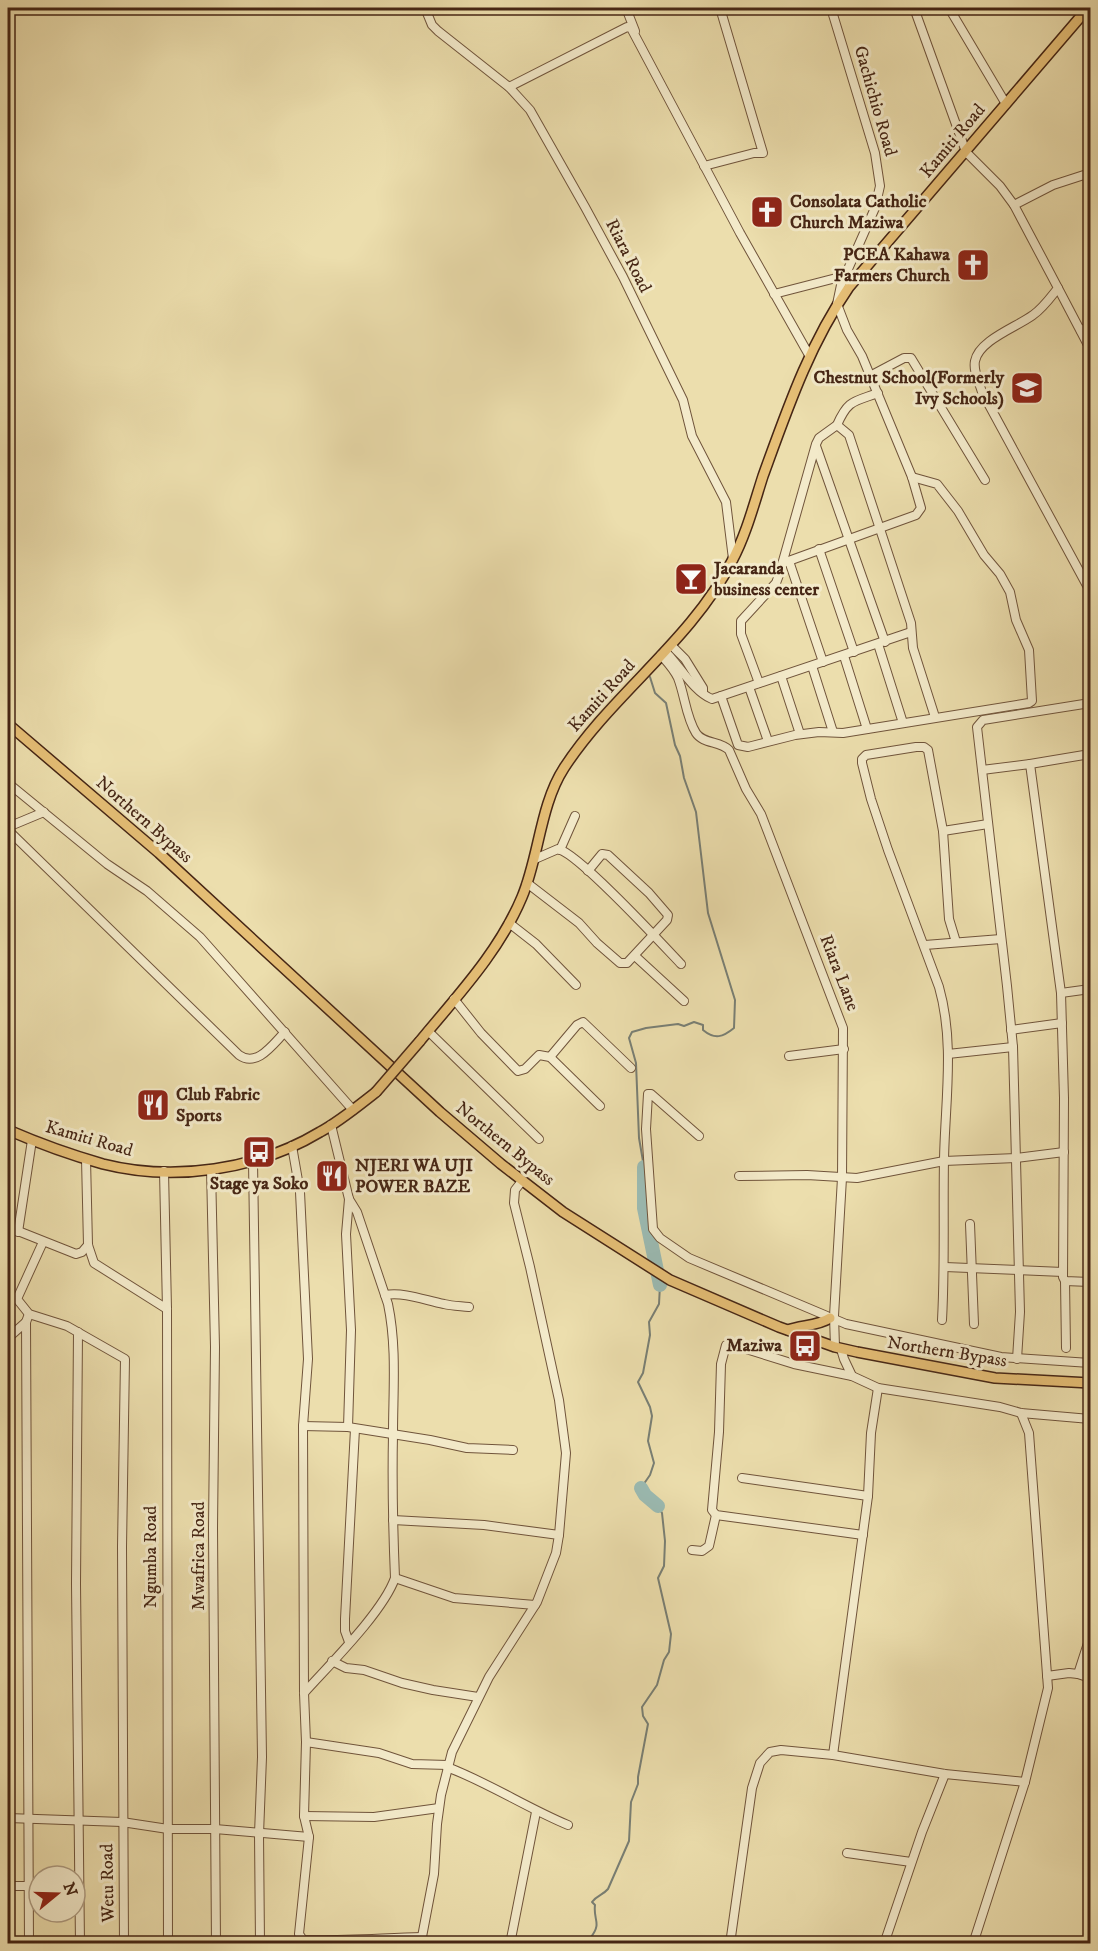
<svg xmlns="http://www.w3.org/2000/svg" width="1098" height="1951" font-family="'IM FELL DW Pica',serif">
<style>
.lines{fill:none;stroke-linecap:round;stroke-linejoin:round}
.stream{stroke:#797f74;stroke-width:2}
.river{stroke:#9bbbb3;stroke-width:14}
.minor-casing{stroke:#70543b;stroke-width:10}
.major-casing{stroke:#462615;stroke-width:12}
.minor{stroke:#f3eaca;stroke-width:8}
.major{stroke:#e6bf76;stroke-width:9}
.major-bridge-casing{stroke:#462615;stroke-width:12;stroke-linecap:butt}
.major-bridge{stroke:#e6bf76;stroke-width:9}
.labels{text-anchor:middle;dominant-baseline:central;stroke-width:6;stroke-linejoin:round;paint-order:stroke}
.street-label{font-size:18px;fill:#462615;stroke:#f3eaca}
.poi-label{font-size:18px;font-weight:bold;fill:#462615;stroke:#f3eaca;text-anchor:start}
</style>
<rect width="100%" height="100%" fill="#ecdead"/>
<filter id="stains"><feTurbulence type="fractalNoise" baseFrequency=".00333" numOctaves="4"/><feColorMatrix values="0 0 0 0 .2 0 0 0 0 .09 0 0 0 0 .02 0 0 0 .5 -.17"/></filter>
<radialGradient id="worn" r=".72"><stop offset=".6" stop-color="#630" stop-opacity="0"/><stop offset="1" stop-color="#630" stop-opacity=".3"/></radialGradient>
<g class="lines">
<g class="stream">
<path d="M644 1167 639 1138 636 1063 629 1038 632 1032 646 1028 678 1024 684 1026 694 1022 703 1025V1030C715 1040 723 1037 734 1028L735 1000 708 913 696 812 684 778 680 756 675 745 666 703 655 693 650 677"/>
<path d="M641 1488 650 1475 654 1463 648 1441 652 1416 650 1407 638 1382 643 1373 650 1335 649 1322 659 1304 660 1285"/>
<path d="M593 1944 591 1937C602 1923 593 1920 595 1905L592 1902C597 1895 603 1895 608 1889L629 1841 631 1802 638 1784V1777L648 1724 643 1716 642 1707 657 1685 664 1660 669 1652 671 1634 658 1578 664 1566 665 1541 662 1513 658 1506"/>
</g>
<g class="river">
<path d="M644 1167V1208L660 1285"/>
<path d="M641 1488 645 1495 658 1506"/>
</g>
<g class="minor-casing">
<g id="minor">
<path d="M425 8 432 25 438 31 509 87 530 110 585 207 623 277 683 400 692 436 726 502 733 559"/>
<path d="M626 8 635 31"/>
<path d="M914 8 966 152 1000 186 1014 205 1058 288C1050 298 1043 308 1033 315 1017 327 979 340 975 361 973 371 979 382 982 392L1090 591"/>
<path d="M949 8 1006 104"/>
<path d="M509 87 627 27 631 28 740 233 809 355"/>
<path d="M704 166 754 153H763L720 8"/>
<path d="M1014 205 1053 185 1090 173"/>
<path d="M1058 288 1090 349"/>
<path d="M774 294 844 276"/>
<path d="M1081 331 1090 325"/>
<path d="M870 376 904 358H911L985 480"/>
<path d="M837 425C848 400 853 402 878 393"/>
<path d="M816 446 885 642"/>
<path d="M819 549 854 652"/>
<path d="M789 561 823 662"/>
<path d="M783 563 916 515 921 508 912 477 862 356 847 330 837 304 841 285 875 208 880 186 875 153 831 8"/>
<path d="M878 644 903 723"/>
<path d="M671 645 685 659 703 688V692"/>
<path d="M665 651C680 666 693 691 712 699L911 632"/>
<path d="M661 655C668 663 674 669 678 678 685 696 686 717 696 733 703 744 720 741 729 750L746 789 761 814 843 1028 842 1178 834 1316 835 1347"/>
<path d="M844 656 867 729"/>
<path d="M812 666 833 732"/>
<path d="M781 676 800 734"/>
<path d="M759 683 741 634V621L776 583 779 575 816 444 819 438 837 425 849 435 911 623 913 648 935 717"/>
<path d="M749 687 768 741"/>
<path d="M721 696 738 745 748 747 795 735 819 732 843 733 1029 703 1032 701 1029 650 1016 620 1010 592 1000 574 984 555 958 511 937 484 912 477"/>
<path d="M1030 764 1090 754"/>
<path d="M982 770 1030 764 1061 993 1064 1098 1063 1277 1065 1281 1090 1282"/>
<path d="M8 783 107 864 147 891 200 937 353 1110"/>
<path d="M8 827 44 812"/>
<path d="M8 830 239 1055C257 1068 273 1044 285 1032"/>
<path d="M943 831 988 824"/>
<path d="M560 850 575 816"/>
<path d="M535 859 558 849C578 853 662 944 681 964"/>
<path d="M527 883 579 923 597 943 620 963H627L667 920 668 915 649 893 608 855 602 854 588 871"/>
<path d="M509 923 536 944 576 985"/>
<path d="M925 945 1001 939"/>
<path d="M635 956 684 1001"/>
<path d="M1061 993 1090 989"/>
<path d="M454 999 481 1033 518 1071 525 1069 539 1055 550 1057 600 1106"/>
<path d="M1011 1030 1062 1023"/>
<path d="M428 1031 539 1139"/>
<path d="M948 1054 1013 1047"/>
<path d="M789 1056 844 1049"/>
<path d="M550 1057 577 1025 583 1022 631 1068"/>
<path d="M699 1136 651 1094H648L646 1129 653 1229 660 1238 689 1258 846 1324 1001 1357 1090 1363"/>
<path d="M292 1146 300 1192 308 1359 303 1426 304 1693 306 1742 304 1816 309 1837 299 1934 303 1940C343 1941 382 1938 422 1937L424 1944"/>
<path d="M86 1159 88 1245 94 1263 167 1309"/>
<path d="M253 1161 262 1757 259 1834 260 1944"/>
<path d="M211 1169 215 1347 213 1528 216 1944"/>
<path d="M164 1171 167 1309 168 1944"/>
<path d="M739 1176 807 1175 857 1178 944 1161 1016 1158 1064 1152"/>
<path d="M970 1224 974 1324"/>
<path d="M8 1227 76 1254 82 1252 88 1245"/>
<path d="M18 1232 32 1140"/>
<path d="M43 1242 17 1299 29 1314 67 1326 125 1359 122 1547 124 1944"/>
<path d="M945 1267 1063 1272"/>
<path d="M1065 1281 1066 1348"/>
<path d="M385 1295C405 1292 424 1300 444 1304 452 1306 460 1306 469 1307"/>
<path d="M8 1296 17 1299"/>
<path d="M29 1314 26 1322 29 1944"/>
<path d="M942 1320C945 1266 943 1213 944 1160 945 1102 955 1043 939 987L888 850 871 799 862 763V759L866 755 916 747H924L928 750 943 831 949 919 956 942"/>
<path d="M78 1332 76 1584 80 1944"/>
<path d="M8 1338 26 1322"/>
<path d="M841 1349 844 1359 852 1376 878 1388 1000 1407 1021 1413 1090 1419"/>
<path d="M1017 1359 1020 1312 1013 1047 1007 986 977 727 983 720 1090 703"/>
<path d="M852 1376 794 1364 730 1344 726 1345 721 1364 719 1432 712 1510 716 1515 863 1535"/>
<path d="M303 1426 348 1427 430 1440 467 1448 513 1450"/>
<path d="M348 1427 351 1330 346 1234 349 1199"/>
<path d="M742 1478 868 1496"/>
<path d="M393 1520 484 1525 559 1535"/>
<path d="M692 1550 702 1551 709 1546 716 1515"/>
<path d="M395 1578 454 1598 535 1605"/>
<path d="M1090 1637 1078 1674 1090 1678"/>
<path d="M349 1642 345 1631V1619L355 1429"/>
<path d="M332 1661 346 1668 364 1670 402 1683 433 1690 478 1697"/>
<path d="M1047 1676 1069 1673 1078 1674"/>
<path d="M304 1693C330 1664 383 1612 395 1578 393 1530 392 1482 393 1434 393 1391 397 1347 388 1304L357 1212 349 1199 331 1125"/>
<path d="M306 1742 379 1753 412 1764 448 1765"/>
<path d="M833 1755 868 1496 871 1433 878 1388"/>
<path d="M447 1767C489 1783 527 1808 568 1825"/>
<path d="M304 1816 374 1817 439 1808"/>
<path d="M8 1818 122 1822 168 1829H215L309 1837"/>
<path d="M847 1853 911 1862"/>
<path d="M8 1886H28"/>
<path d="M421 1942 434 1874 437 1824 441 1795 452 1752 489 1677 537 1602 556 1553 559 1535 566 1453 559 1400 530 1267 514 1203 515 1190 522 1181"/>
<path d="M510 1944 536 1812"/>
<path d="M730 1944 752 1788 760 1763 770 1752 781 1750 833 1755 945 1774 1025 1782"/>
<path d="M884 1944 922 1832 945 1774"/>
<path d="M973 1944 1025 1782 1048 1688 1029 1433 1021 1413"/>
</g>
</g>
<g class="major-casing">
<g id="major">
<path d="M8 724 159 853 440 1112 501 1164 563 1212 670 1280 779 1327 835 1347 857 1352 995 1378 1090 1383"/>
<path d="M420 1041C457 996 499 952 522 897 539 857 540 805 564 768 612 694 691 641 732 561 746 535 754 504 763 476 787 410 809 345 849 287L1088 8"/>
<path d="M8 1130C38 1143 71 1155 103 1164 174 1182 257 1170 320 1132 340 1121 358 1106 376 1092"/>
<path d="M788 1330C801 1325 818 1326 830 1318"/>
</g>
</g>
<use href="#minor" class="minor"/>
<use href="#major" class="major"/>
<g class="major-bridge-casing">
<path id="major-bridge" d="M376 1092 420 1041"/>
</g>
<use href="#major-bridge" class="major-bridge"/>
</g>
<defs>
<g id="church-square" transform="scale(1.725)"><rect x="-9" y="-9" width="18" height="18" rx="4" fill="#8f2418" stroke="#f3eaca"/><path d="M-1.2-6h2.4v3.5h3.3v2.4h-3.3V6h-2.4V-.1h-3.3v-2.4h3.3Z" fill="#fff"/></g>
<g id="school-square" transform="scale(1.725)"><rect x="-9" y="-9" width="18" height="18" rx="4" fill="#8f2418" stroke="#f3eaca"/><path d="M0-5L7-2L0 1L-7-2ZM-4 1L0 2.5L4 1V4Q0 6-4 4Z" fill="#fff"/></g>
<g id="bar-square" transform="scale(1.725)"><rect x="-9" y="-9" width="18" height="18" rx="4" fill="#8f2418" stroke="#f3eaca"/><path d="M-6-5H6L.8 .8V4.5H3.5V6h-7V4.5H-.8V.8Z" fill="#fff"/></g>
<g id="restaurant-square" transform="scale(1.725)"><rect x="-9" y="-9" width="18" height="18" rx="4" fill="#8f2418" stroke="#f3eaca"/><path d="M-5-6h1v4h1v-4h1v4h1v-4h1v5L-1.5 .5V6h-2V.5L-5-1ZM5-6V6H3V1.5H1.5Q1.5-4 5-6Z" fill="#fff"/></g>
<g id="bus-square" transform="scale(1.725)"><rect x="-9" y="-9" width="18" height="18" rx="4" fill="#8f2418" stroke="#f3eaca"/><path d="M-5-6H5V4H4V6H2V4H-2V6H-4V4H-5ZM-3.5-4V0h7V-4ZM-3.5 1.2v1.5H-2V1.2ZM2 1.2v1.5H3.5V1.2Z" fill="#fff"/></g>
</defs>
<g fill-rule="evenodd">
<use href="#church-square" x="767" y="212"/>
<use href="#church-square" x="973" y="265"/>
<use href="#school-square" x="1027" y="388"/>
<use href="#bar-square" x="691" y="579"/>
<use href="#restaurant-square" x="153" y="1105"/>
<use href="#bus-square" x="259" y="1152"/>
<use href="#restaurant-square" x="332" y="1176"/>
<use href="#bus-square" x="805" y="1346"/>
</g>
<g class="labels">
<g class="street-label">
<text transform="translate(875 101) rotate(74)">Gachichio Road</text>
<text transform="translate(953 141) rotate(-50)">Kamiti Road</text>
<text transform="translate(628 256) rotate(63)">Riara Road</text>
<text transform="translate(602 696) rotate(-48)">Kamiti Road</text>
<text transform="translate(144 820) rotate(41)">Northern Bypass</text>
<text transform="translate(839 973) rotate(69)">Riara Lane</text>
<text transform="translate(89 1139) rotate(16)">Kamiti Road</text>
<text transform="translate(505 1144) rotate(39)">Northern Bypass</text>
<text transform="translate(947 1352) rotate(9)">Northern Bypass</text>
<text transform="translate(199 1556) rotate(-90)">Mwafrica Road</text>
<text transform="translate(151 1557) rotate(-90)">Ngumba Road</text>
<text transform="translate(108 1883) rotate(-91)">Wetu Road</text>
</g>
<g class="poi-label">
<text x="790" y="202">Consolata Catholic<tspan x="790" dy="21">Church Maziwa</tspan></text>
<text x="950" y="255" text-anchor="end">PCEA Kahawa<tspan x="950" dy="21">Farmers Church</tspan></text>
<text x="1004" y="378" text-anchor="end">Chestnut School(Formerly<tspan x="1004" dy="21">Ivy Schools)</tspan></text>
<text x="714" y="569">Jacaranda<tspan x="714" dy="21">business center</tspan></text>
<text x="176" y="1095">Club Fabric<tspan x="176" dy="21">Sports</tspan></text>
<text x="355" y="1166">NJERI WA UJI<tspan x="355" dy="21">POWER BAZE</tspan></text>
<text x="259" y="1184" text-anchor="middle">Stage ya Soko</text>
<text x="782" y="1346" text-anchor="end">Maziwa</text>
</g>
</g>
<rect width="1098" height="1951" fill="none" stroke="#ecdead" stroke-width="30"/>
<rect x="9" y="9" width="1080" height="1933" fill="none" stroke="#462615" stroke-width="3"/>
<rect x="15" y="15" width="1068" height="1921" fill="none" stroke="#462615" stroke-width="1.5"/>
<g transform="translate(57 1894) rotate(71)"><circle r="28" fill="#f3eaca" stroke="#ae9c82" stroke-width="1.5"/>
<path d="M0-4.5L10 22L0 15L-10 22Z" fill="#8f2418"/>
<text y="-9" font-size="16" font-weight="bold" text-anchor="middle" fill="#462615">N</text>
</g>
<rect width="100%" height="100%" filter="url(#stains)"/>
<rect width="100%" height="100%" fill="url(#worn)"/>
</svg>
